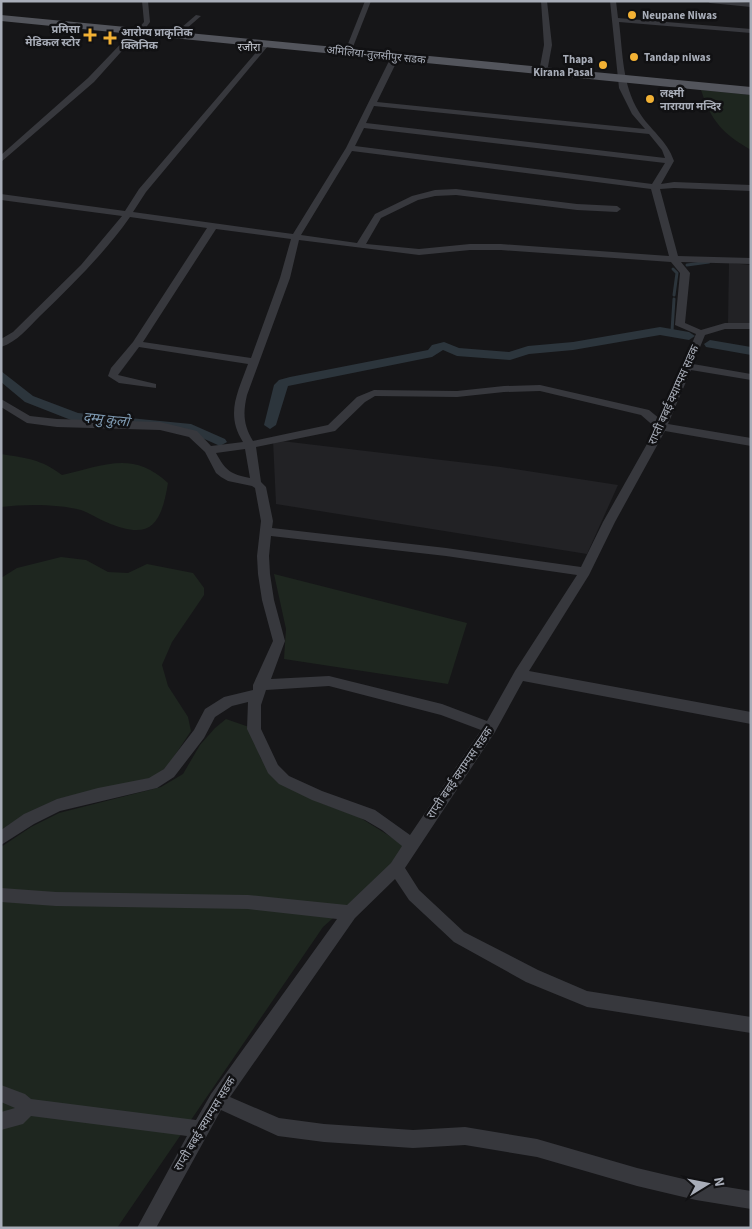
<svg xmlns="http://www.w3.org/2000/svg" width="752" height="1229" font-family="'Source Sans 3','Noto Sans Devanagari',sans-serif">
<style>
.built{fill:#222225}
.green{fill:#1e261f}
.lines{fill:none;stroke-linecap:round;stroke-linejoin:round}
.stream{stroke:#2c353c;stroke-width:3}
.canal{fill:#2c353c;fill-rule:evenodd}
.street{fill:#37383d;fill-rule:evenodd}
.primary{fill:#53555c;fill-rule:evenodd}
.poi-dot{fill:#f2b134;stroke:#111113;stroke-width:2}
.labels{text-anchor:middle;dominant-baseline:central;stroke-width:5;stroke-linejoin:round;paint-order:stroke}
.far-poi-label{font-size:11px;font-weight:bold;fill:#a8adb8;stroke:#111113;text-anchor:start}
.far-neighbourhood-label{font-size:11px;fill:#c9ccd4;stroke:#111113}
.far-street-label{font-size:11px;fill:#a8adb8;stroke:#111113}
.street-label{font-size:12px;fill:#a8adb8;stroke:#111113}
.water-label{font-size:14px;font-style:italic;fill:#7f9bb3;stroke:#111113}
</style>
<rect width="100%" height="100%" fill="#161618"/>
<g class="built">
<path d="M729 263 751 265V325L728 324Z"/>
<path d="M273 440 501 467 618 485 587 554 276 504Z"/>
</g>
<g class="green">
<path d="M701 90 751 95V150C723 134 711 121 701 90Z"/>
<path d="M1 454C26 458 41 459 62 475 104 466 132 450 168 483 161 526 150 541 106 522 98 519 90 513 81 510 57 504 26 504 1 507Z"/>
<path d="M61 557 86 560 108 572 128 573 147 564 193 573 204 588V595L172 642 162 665 168 686 188 717 191 731 167 767 151 778 58 799 27 813 1 830V578L17 568Z"/>
<path d="M274 574 467 623 448 684 284 659 286 629Z"/>
<path d="M226 719 249 727 261 759 318 802 359 817 404 845 395 863 323 927 117 1228H1V847L31 827 59 813 161 787 183 774 200 745 215 728Z"/>
</g>
<g class="lines">
<g class="stream">
<path d="M687 265 709 262"/>
<path d="M673 269 677 273 674 295"/>
<path d="M672 331 674 299"/>
</g>
<g class="canal">
<path d="M660 327 689 332 695 336 689 340 660 335 573 350 529 354 510 360 457 356 443 350 432 357 288 386 276 425 270 429 264 425 274 385 279 380 290 377 428 350 432 345 444 342 459 348 509 352 528 346 573 342Z"/>
<path d="M710 340 751 347V355L706 347 704 344Z"/>
<path d="M1 371 33 396 78 413 191 424 225 439 227 442 220 446 189 432 71 420 25 402 1 382Z"/>
</g>
<g class="street">
<path d="M142 1H148L150 22 142 33H138L94 82 1 162V155L88 78 134 30 138 29 144 22Z"/>
<path d="M365 1H371L351 52 344 54Z"/>
<path d="M541 1H547L552 45 547 72 543 74 539 72 544 45Z"/>
<path d="M610 1H616L618 18 751 29V33L619 22C623 54 622 84 639 112 650 130 667 140 674 161L661 184 674 182 751 185V191L674 188 660 189 678 256 751 258V264L681 262 690 273 685 323 701 330 725 323H751V329H725L705 335 693 364 751 374V380L691 370 668 424 751 438V446L665 431 615 522 589 575 529 671 751 712V724L523 681 495 732 405 868 419 890 464 932 538 970 587 991 751 1017V1033L587 1007 526 982 454 942 409 900 395 879 355 918 230 1097 279 1118 324 1124 413 1130 465 1127 537 1139 637 1168 696 1182 751 1191V1209L696 1200 637 1186 537 1157 465 1145 413 1148 324 1142 278 1136 221 1110 156 1228H137L187 1136 31 1116 23 1124 1 1130V1112L15 1108 1 1102V1085L25 1094 31 1099 196 1120 211 1094 337 919 248 909 56 906 1 902V888L56 892 248 895 347 905 391 863 402 846 382 830 365 820 312 800 279 784 268 773 247 729 248 702 232 706 215 717 204 738 174 777 157 788 60 811 34 824 1 845V830L24 814 57 799 98 788 149 778 164 769 194 730 205 709 224 697 253 690V685L273 641 262 600 258 574 257 556 261 521 255 488 252 486 228 481 221 477 216 473 205 452 189 437 160 430 57 427 27 423 1 407V399L30 416 57 419 160 422 197 431 211 446 243 442C225 414 238 392 248 364L139 347 118 375 156 384V388L119 383 108 376 111 368 133 342 207 228 130 217C104 254 72 285 40 316 29 327 17 342 1 347V339L13 332 81 265 122 216 1 200V194L125 211 139 189 265 42 269 44 268 46 146 192 133 212 293 234 346 148 391 57 395 55 399 57 377 102 645 129 632 114 619 88ZM374 106 649 134 662 150 665 158 366 123ZM364 128 665 163 652 184 355 146ZM352 151 651 189 669 256 501 244H470L419 249 366 244 381 218 418 200 435 196 456 195 577 210 617 212 621 209 617 206 577 204 456 189 435 190 412 196 375 214 357 243 301 235ZM216 229 291 239 280 278 251 358 143 342ZM299 240 419 255 470 250H501L671 262 680 273 675 325 696 334 660 419 649 410 540 385 504 386 457 391 374 390 357 397 328 425 253 441C243 425 243 412 247 395L290 278ZM540 391 641 415 656 428 603 522 581 567 446 548 272 528 273 521 266 487 261 482 256 447 335 431 365 402 375 396 457 397 504 392ZM245 449 250 478C230 474 226 471 216 453ZM271 536 446 556 577 575 515 671 487 721 442 704 329 676 271 679 285 641 274 600 270 574 269 556ZM329 686 441 715 481 730 410 835 375 810 322 791 289 776 278 765 261 729V705L266 690Z"/>
<path d="M707 1 751 3V7L710 3Z"/>
<path d="M196 15 201 16 178 36H174V34Z"/>
</g>
<path class="primary" d="M1 15 751 87V95L1 21Z"/>
</g>
<g class="poi-dot">
<circle cx="632" cy="15" r="5"/>
<path d="M87.5 27.5h5v5h5v5h-5v5h-5v-5h-5v-5h5z"/>
<path d="M107.5 30.5h5v5h5v5h-5v5h-5v-5h-5v-5h5z"/>
<circle cx="634" cy="57" r="5"/>
<circle cx="603" cy="65" r="5"/>
<circle cx="650" cy="99" r="5"/>
</g>
<g class="labels">
<g class="far-poi-label">
<text x="642" y="15">Neupane Niwas</text>
<text x="80" y="29" text-anchor="end">प्रमिसा<tspan x="80" dy="13">मेडिकल स्टोर</tspan></text>
<text x="121" y="32">आरोग्य प्राकृतिक<tspan x="121" dy="13">क्लिनिक</tspan></text>
<text x="644" y="57">Tandap niwas</text>
<text x="593" y="59" text-anchor="end">Thapa<tspan x="593" dy="13">Kirana Pasal</tspan></text>
<text x="660" y="93">लक्ष्मी<tspan x="660" dy="13">नारायण मन्दिर</tspan></text>
</g>
<g class="far-neighbourhood-label">
<text x="249" y="47">रजौरा</text>
</g>
<g class="far-street-label">
<text transform="translate(376 55) rotate(6)">अमिलिया-तुलसीपुर सडक</text>
</g>
<g class="street-label">
<text transform="translate(674 395) rotate(-66)">राप्ती बबई क्याम्पस सडक</text>
<text transform="translate(460 773) rotate(-56)">राप्ती बबई क्याम्पस सडक</text>
<text transform="translate(205 1124) rotate(-59)">राप्ती बबई क्याम्पस सडक</text>
</g>
<g class="water-label">
<text transform="translate(106 420) rotate(6)">दम्मु कुलो</text>
</g>
</g>
<rect width="752" height="1229" fill="none" stroke="#a8adb8" stroke-width="5"/>
<g transform="translate(707 1184) rotate(80)" stroke="#111113" stroke-width="4" paint-order="stroke">
<path d="M0-4L9 19L0 12L-9 19Z" fill="#a8adb8"/>
<text y="-8" font-size="14" font-weight="bold" text-anchor="middle" fill="#a8adb8">N</text>
</g>
</svg>
